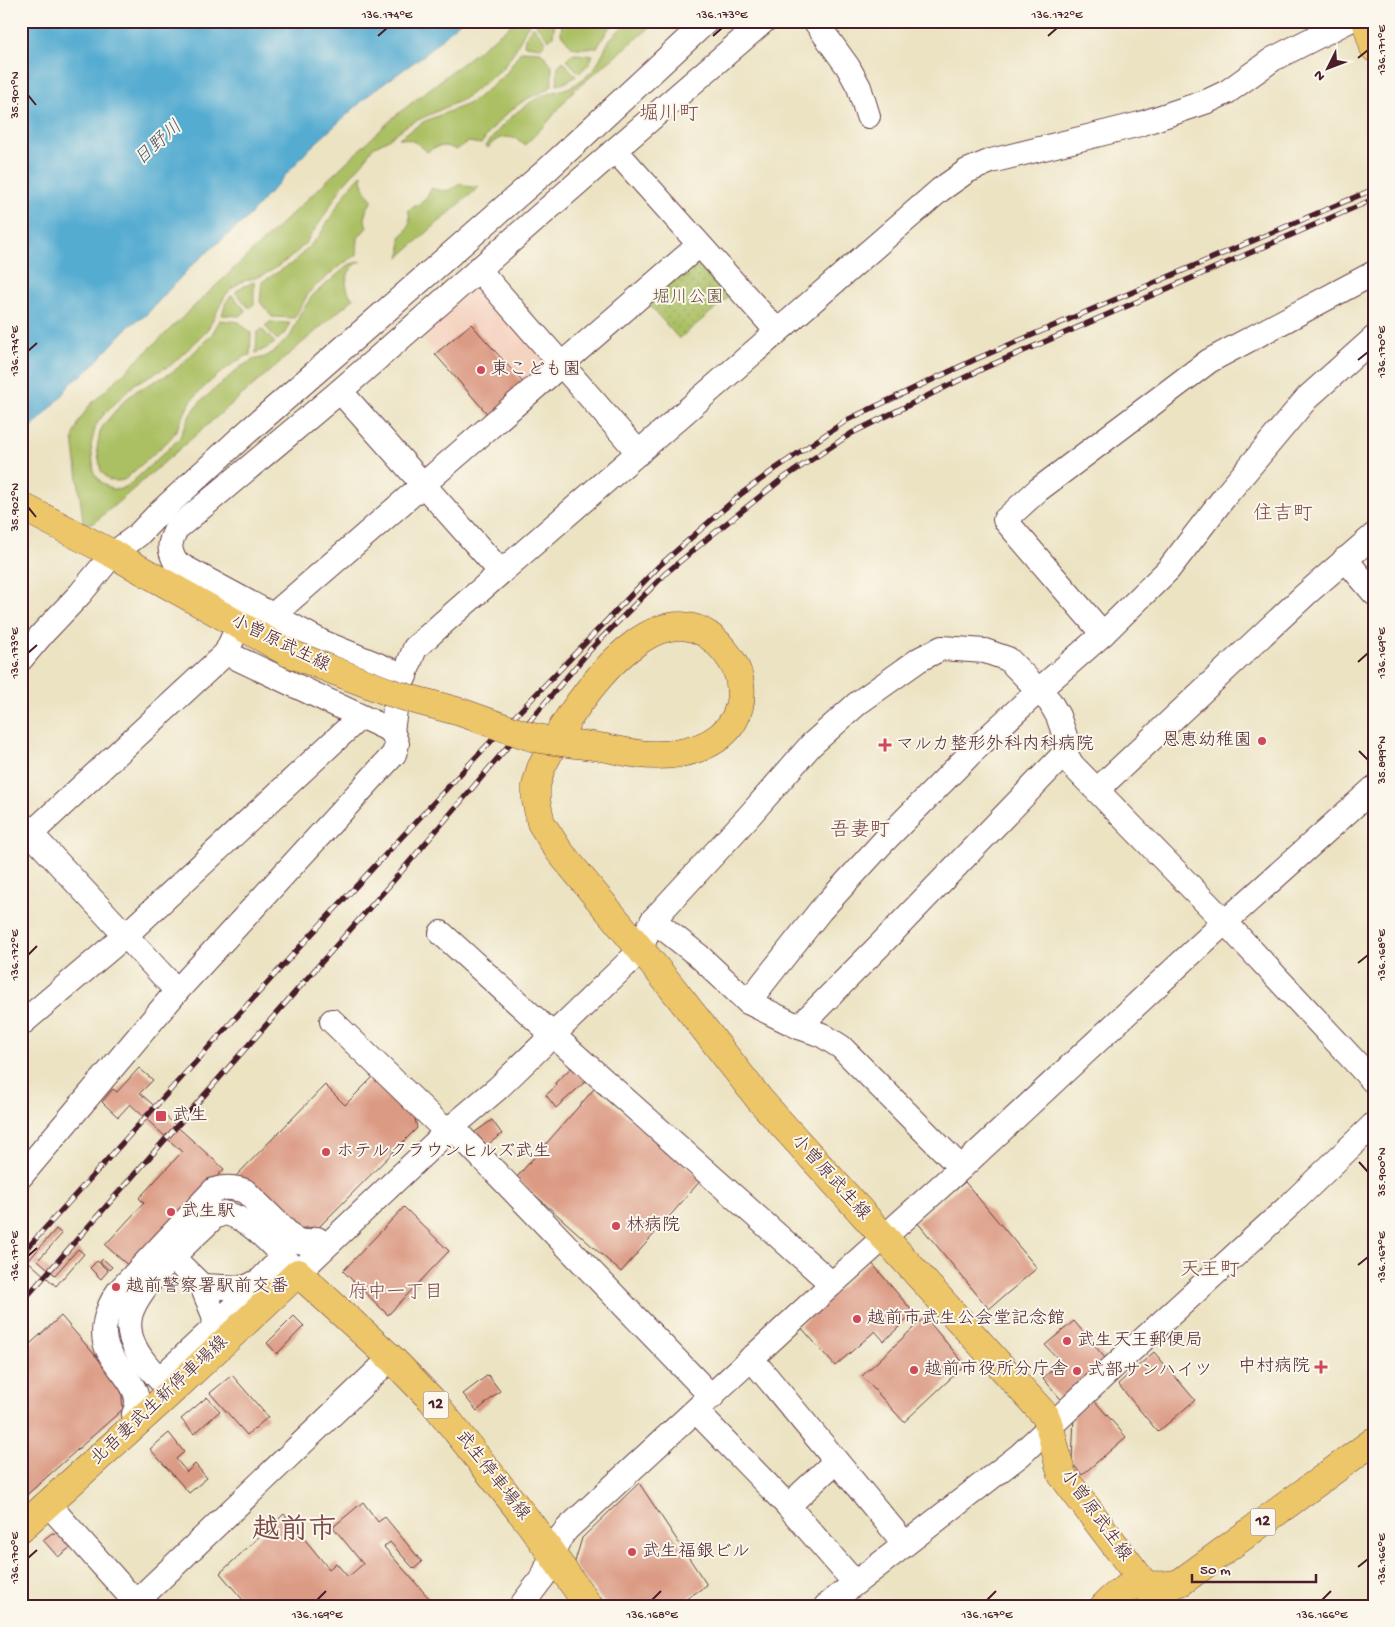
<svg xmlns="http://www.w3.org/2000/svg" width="1395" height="1627" font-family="'Gochi Hand','Klee One',sans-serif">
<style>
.built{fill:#f5d3c1}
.green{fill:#abc064;stroke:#7a7048}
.park{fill:url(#park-dots);stroke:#7a7048}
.water{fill:#54acd1;stroke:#4f667e}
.building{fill:#db9a83}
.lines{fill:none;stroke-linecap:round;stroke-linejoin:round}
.minor-casing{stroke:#623c42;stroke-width:26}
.major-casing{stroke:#623c42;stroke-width:29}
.minor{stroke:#fff;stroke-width:24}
.major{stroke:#ecc669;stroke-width:28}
.rail-casing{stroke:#4a1f2b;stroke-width:5.5}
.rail{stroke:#fbf7ec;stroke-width:4;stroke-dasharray:11;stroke-linecap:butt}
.major-bridge-casing{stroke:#623c42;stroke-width:29;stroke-linecap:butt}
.major-bridge{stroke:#ecc669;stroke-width:28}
.ticks{fill:none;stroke:#4a1f2b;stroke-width:2}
.poi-dot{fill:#d1495b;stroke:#fbf7ec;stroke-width:2}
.labels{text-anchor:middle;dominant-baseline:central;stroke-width:4;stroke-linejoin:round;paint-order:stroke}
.shield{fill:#fbf7ec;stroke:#7f6065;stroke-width:1}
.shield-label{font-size:16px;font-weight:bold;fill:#4a1f2b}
.park-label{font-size:18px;fill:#674f3c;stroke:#fbf7ec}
.poi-label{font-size:18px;fill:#4a1f2b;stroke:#fbf7ec;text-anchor:start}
.street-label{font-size:18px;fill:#4a1f2b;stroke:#fbf7ec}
.water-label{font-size:19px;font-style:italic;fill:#4e576d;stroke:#fbf7ec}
.neighbourhood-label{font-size:19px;fill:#7d4a4a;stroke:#fbf7ec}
.quarter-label{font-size:20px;fill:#7d4a4a;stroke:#fbf7ec}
.town-label{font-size:28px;font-weight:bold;fill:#7d4a4a;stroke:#fbf7ec}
.neatline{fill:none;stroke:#4a1f2b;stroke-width:2}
.ticks-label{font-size:12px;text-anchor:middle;fill:#4a1f2b}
</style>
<defs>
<pattern id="park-dots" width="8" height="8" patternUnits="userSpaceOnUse" patternTransform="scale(1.25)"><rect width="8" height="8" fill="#abc064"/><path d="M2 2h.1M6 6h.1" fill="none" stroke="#8d9b53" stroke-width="1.8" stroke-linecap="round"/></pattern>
</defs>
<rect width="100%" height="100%" fill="#fbf7ec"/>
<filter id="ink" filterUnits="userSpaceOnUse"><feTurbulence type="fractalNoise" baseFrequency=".02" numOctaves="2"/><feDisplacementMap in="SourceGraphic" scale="10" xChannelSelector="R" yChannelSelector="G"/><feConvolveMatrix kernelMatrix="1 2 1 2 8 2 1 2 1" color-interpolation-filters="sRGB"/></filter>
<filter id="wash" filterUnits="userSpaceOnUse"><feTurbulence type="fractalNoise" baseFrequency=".0096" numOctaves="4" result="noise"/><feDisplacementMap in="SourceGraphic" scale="20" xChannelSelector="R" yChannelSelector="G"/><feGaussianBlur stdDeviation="1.12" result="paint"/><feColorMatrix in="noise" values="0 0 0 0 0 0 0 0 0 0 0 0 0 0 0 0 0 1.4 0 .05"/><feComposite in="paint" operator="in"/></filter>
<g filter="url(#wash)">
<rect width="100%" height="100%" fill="#ece3c3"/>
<path class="built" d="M482 283 551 366 491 418 417 332Z"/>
<g class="green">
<path d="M516 21H531L525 30 517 47 503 68 464 99 409 124 387 140 373 147 364 161 342 186 321 221 304 245 290 258 272 270 261 276 241 282 230 290 225 296 209 327 203 335 171 365 136 383 104 414 96 425 91 445 94 473 101 482 112 489H121L129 485 179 439 190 415 200 402 240 367 253 360 265 357 275 351 291 335 301 312 313 295 350 264 362 261C346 268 341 285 353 299L94 523H85L83 521 73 438 79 421 89 406 395 116Z"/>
<path d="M539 21H555L553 36 549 40 536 25Z"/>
<path d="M562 21H617L607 31 597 48H577L572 47 561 34Z"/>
<path d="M628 21H658L571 93 548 122 525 145C513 134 498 134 488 148L486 146C500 126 518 108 540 97 550 92 560 91 570 87 579 83 588 75 595 68L610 39Z"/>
<path d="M533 26 546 42 541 47 524 45 525 38Z"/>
<path d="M521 51 541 52 552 65V86C545 92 535 95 527 99 508 110 493 126 481 144L468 142 456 150C446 144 436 145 427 152 419 143 411 139 399 138L425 121 468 104 476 99 505 75Z"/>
<path d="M572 54 593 55 589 64 579 73 566 59Z"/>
<path d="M563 61 576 76 565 83 557 85 558 66Z"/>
<path d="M362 174C362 185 366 193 373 201 365 208 363 218 367 227L358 238 357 255 342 264 310 291 294 318 272 317 260 302 262 282 294 262 319 236 346 192Z"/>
<path d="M460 183C467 187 472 188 480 186L399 257 401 251 400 237C409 230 412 221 408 210L424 201 432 188C442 193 452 191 460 183Z"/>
<path d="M254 282V304L249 308 235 292 242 287Z"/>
<path d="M232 295 246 311 240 316 222 315 226 302Z"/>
<path d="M220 320 239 322 251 333 250 355C237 357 197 391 190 403 182 416 178 433 166 443L124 480 118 481 109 480 101 471 97 448 100 432 104 424 124 401 136 391 169 374 179 367 212 334Z"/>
<path d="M270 322 290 323 285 333 277 340 265 326Z"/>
<path d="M262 329 275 343 263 350 256 353 257 333Z"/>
</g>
<path class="park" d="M692 262H705L730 296 679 339 646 301Z"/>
<path class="water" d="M21 21H461L424 55 371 93 309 149 247 218 190 267 146 315 129 326 88 370 69 385 62 396 21 439Z"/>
<g id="blocks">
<g class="building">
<path d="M471 324 526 386 491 418 435 354Z"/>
<path d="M572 1067 586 1081 556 1108 546 1095 557 1085 555 1083Z"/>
<path d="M139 1068 153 1080 140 1093 224 1169 132 1269 105 1245 144 1203 139 1198 182 1152 130 1104 118 1117 102 1102 113 1089 117 1092Z"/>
<path d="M375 1075 414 1114 417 1128 319 1227 293 1229 236 1176 325 1085 345 1105Z"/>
<path d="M594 1089 702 1179 621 1272 516 1178Z"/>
<path d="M492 1120 502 1134 479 1151 468 1137Z"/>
<path d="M965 1182 1037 1268 989 1309 917 1222Z"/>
<path d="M404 1207 449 1251 388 1315 343 1271Z"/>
<path d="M56 1229 62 1234 38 1260 55 1275 78 1249 84 1254 56 1286 28 1261Z"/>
<path d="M103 1259 112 1267 109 1270 100 1262Z"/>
<path d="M97 1261 108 1271 101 1279 90 1268Z"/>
<path d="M870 1261 914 1313 884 1341 875 1331 835 1366 800 1326Z"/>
<path d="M61 1316 121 1385 123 1409 21 1500V1352Z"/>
<path d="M294 1316 304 1326 277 1354 267 1343Z"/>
<path d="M925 1317 965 1365 904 1422 862 1376Z"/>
<path d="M1074 1321 1110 1364 1064 1403 1043 1378 1061 1362 1045 1345Z"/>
<path d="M1154 1352 1195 1400 1158 1432 1118 1384Z"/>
<path d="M232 1375 268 1417 247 1435 210 1393Z"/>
<path d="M488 1375 500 1391 477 1411 463 1394Z"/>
<path d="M207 1397 220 1411 194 1434 181 1419Z"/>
<path d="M1093 1399 1126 1437 1082 1475 1072 1463 1074 1415Z"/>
<path d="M169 1433 184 1452 176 1459 187 1472 195 1464 207 1478 189 1493 150 1449Z"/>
<path d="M639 1483 707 1585 676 1606H607L574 1565 582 1538Z"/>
<path d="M363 1502 378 1522 385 1517 422 1562 414 1569 390 1542 384 1547 436 1606H248L220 1573 284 1514 329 1569 336 1563 348 1577 363 1564 333 1527Z"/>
<path d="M52 1533 60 1534 71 1547 58 1557 43 1540Z"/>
</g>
</g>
</g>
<g filter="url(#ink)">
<use href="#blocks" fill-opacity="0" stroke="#623c42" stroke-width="1"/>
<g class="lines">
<g class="minor-casing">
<g id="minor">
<path d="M815 21 848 67 859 87 868 116"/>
<path d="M615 150 764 21"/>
<path d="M478 269 639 453"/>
<path d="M340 391 501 572"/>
<path d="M1345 559 1374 593"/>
<path d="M272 616 699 245"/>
<path d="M1103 634 1005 520 1038 490 1209 361 1374 273"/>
<path d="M21 659 43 633 80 594 113 554 138 535 159 513 237 441 548 169 707 21"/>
<path d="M405 676 322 642 176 563C168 548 169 544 176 529L340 391 615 150 777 331"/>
<path d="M392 731 397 696 415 648 445 621 940 190 967 171 991 161 1140 124 1208 101 1227 92 1273 59 1348 21"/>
<path d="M1097 790 1306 594 1374 535"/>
<path d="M21 823 177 991"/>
<path d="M21 843 226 653 247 607"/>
<path d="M653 920 699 956 748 1002 799 1027 822 1035 841 1047 961 1168"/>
<path d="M441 933 553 1035 832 1284"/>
<path d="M748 1002 820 911 884 841 969 755 1039 690 1103 634 1168 570 1226 495 1307 398 1374 338"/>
<path d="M332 1021 447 1132"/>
<path d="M21 1024 126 935 360 717"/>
<path d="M799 1027 881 944 1065 753"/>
<path d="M452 1127 712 1397"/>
<path d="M21 1176 177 991 394 754 397 744 392 731 226 653"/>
<path d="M162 1247 202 1286 213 1313 216 1326"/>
<path d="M202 1286 245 1288 257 1282"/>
<path d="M751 1358 905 1544"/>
<path d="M168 1371 216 1326 272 1268"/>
<path d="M171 1392C158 1377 140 1361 133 1343 129 1334 128 1322 131 1313 141 1282 190 1241 214 1217L224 1213C250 1217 281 1254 298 1273L452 1127 498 1088 641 950 649 927 653 920 749 816 811 745 858 703 920 659 942 648 985 651 1008 659 1050 702 1058 716 1066 739 1065 753 1072 765 1225 922 1374 1082"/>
<path d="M696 1411 788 1506 855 1583"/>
<path d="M134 1414C147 1391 117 1370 108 1350 99 1333 107 1307 118 1292L214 1190C225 1186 234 1187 245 1191L293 1238C301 1243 309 1244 317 1239"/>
<path d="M48 1504 139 1606"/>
<path d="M788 1506 836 1461"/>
<path d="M136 1602 391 1358"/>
<path d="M521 1606 543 1577 559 1539 567 1529 832 1284 961 1168 1225 922 1374 788"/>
<path d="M826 1606 1020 1455 1112 1368 1291 1204 1374 1124"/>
</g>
</g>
<g class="major-casing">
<g id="major">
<path d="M1366 21 1374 48"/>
<path d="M21 506 113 554 289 653"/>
<path d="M561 730 541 768 536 786V800L541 823 559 851 670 985 760 1100 1045 1415C1054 1434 1055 1455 1062 1475L1161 1606"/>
<path d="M21 1528 171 1392 298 1273 391 1358 431 1399 531 1525 589 1606"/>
<path d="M1104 1606C1111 1599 1120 1590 1130 1587 1147 1582 1165 1589 1181 1582L1374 1441"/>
</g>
</g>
<use href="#minor" class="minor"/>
<use href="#major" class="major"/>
<g class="rail-casing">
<g id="rail">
<path d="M21 1255 296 951 476 757 659 566 741 494 775 469 847 420 976 359 1374 189"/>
<path d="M21 1303 394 880 590 650 666 573 713 534 782 479 852 433 982 369 1374 199"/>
</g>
</g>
<use href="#rail" class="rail"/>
<g class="major-bridge-casing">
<path id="major-bridge" d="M289 653C323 666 356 680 389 692 413 700 439 706 463 713 486 721 509 730 532 737 554 742 578 744 600 747 619 750 639 756 657 755 686 755 719 746 734 720 744 701 743 676 730 658 672 573 593 679 561 730"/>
</g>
<use href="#major-bridge" class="major-bridge"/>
</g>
</g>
<path class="ticks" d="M378 36 387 28M713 36 722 28M1048 36 1057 28M1358 58 1368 50M28 95 36 105M28 351 37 343M1358 360 1368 352M28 507 36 517M28 653 37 645M1358 662 1368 653M1359 751 1368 760M28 955 37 946M1358 963 1368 955M1359 1162 1368 1172M28 1256 37 1248M1358 1265 1368 1257M28 1558 37 1550M1358 1567 1368 1559M317 1600 326 1591M652 1600 661 1591M987 1600 996 1591M1322 1600 1331 1591"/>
<g class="poi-dot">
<circle cx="481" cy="370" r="5"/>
<circle cx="1262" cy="741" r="5"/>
<path d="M882.5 737.5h5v5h5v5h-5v5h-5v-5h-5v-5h5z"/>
<rect x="155" y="1110" width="12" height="12" rx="2.5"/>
<circle cx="326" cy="1152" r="5"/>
<circle cx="171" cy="1212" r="5"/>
<circle cx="616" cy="1226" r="5"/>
<circle cx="116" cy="1287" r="5"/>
<circle cx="857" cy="1319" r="5"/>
<circle cx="1067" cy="1341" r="5"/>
<path d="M1318.5 1359.5h5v5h5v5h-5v5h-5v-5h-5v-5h5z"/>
<circle cx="914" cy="1370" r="5"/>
<circle cx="1077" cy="1371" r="5"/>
<circle cx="632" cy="1552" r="5"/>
</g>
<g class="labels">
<g class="shield">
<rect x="423.5" y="1391.5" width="25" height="27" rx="4"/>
<rect x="1250.5" y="1508.5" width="25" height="27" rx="4"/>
</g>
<g class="shield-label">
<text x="436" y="1405">12</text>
<text x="1263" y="1522">12</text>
</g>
<g class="park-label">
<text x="688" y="298">堀川公園</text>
</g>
<g class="poi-label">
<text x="491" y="370">東こども園</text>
<text x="1252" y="741" text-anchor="end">恩恵幼稚園</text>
<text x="896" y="745">マルカ整形外科内科病院</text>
<text x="172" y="1116">武生</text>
<text x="336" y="1152">ホテルクラウンヒルズ武生</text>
<text x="181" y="1212">武生駅</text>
<text x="626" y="1226">林病院</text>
<text x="126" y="1287">越前警察署駅前交番</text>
<text x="867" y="1319">越前市武生公会堂記念館</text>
<text x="1077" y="1341">武生天王郵便局</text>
<text x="1310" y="1367" text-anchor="end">中村病院</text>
<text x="924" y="1370">越前市役所分庁舎</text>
<text x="1087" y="1371">式部サンハイツ</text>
<text x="642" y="1552">武生福銀ビル</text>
</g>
<g class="street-label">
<text transform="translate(280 644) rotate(26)">小曽原武生線</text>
<text transform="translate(830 1178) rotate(48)">小曽原武生線</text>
<text transform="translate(160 1401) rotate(-43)">北吾妻武生新停車場線</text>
<text transform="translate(492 1476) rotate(52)">武生停車場線</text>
<text transform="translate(1095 1516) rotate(54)">小曽原武生線</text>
</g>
<g class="water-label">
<text transform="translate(159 144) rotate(-42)">日野川</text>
</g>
<g class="neighbourhood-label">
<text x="396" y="1293">府中一丁目</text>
</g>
<g class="quarter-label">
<text x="669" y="115">堀川町</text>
<text x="1283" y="515">住吉町</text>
<text x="860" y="831">吾妻町</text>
<text x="1210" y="1271">天王町</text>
</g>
<g class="town-label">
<text x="294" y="1531">越前市</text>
</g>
</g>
<rect width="1395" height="1627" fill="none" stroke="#fbf7ec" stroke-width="55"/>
<g transform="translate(1328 68) rotate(228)" stroke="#fbf7ec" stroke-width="4" paint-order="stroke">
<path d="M0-4L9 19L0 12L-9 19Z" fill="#4a1f2b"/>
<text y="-8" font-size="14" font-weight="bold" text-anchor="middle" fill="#4a1f2b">N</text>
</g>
<path d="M1192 1574v8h124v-8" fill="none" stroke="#4a1f2b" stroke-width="2.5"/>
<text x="1200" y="1574" font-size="15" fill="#4a1f2b" stroke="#fbf7ec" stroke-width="4" paint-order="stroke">50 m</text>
<rect x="28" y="28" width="1340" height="1572" class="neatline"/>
<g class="ticks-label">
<text x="387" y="18">136.174°E</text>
<text x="722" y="18">136.173°E</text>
<text x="1057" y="18">136.172°E</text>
<text transform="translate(1381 50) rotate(-90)" y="4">136.171°E</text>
<text transform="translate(14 95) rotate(-90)" y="4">35.901°N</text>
<text transform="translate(14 351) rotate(-90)" y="4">136.174°E</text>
<text transform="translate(1381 352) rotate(-90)" y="4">136.170°E</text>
<text transform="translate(14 507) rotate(-90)" y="4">35.902°N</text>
<text transform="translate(14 653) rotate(-90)" y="4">136.173°E</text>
<text transform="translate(1381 653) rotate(-90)" y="4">136.169°E</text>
<text transform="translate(1381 760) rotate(-90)" y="4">35.899°N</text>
<text transform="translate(14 955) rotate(-90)" y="4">136.172°E</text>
<text transform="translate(1381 955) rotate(-90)" y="4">136.168°E</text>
<text transform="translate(1381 1172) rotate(-90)" y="4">35.900°N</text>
<text transform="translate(14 1256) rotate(-90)" y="4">136.171°E</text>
<text transform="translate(1381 1257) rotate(-90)" y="4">136.167°E</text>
<text transform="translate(14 1558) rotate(-90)" y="4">136.170°E</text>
<text transform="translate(1381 1559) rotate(-90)" y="4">136.166°E</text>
<text x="317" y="1618">136.169°E</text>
<text x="652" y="1618">136.168°E</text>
<text x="987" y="1618">136.167°E</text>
<text x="1322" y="1618">136.166°E</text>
</g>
</svg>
